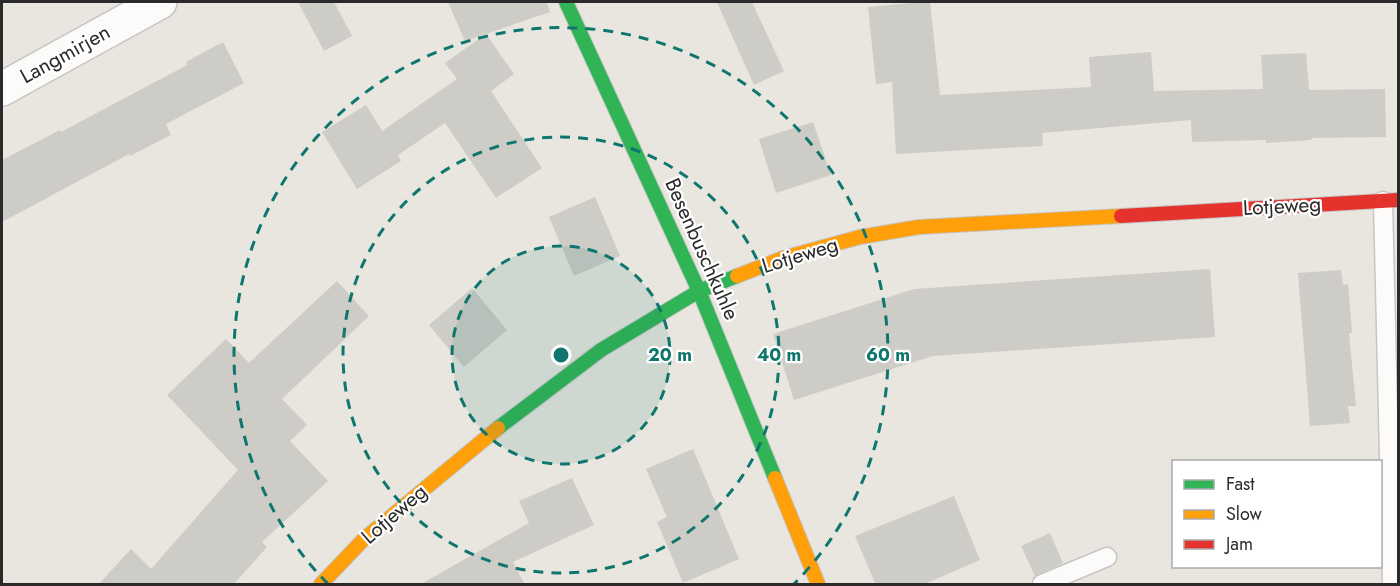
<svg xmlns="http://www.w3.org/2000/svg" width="1400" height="586" font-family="Jost,sans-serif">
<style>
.building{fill:#ceccc7}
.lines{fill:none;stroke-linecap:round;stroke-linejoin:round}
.lane-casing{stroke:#c6c5c5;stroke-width:21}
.street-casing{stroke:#c6c5c5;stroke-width:36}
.fast-casing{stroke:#c6c5c5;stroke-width:16}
.slow-casing{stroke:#c6c5c5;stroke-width:16}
.jam-casing{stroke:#c6c5c5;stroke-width:16}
.lane{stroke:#fcfbfa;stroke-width:18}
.street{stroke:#fcfbfa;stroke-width:33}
.fast{stroke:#30b455;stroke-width:14}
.slow{stroke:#ff9f0a;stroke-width:14}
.jam{stroke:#e5322d;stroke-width:14}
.ring{fill:none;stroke:#0f766e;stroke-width:3;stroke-dasharray:10 8}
.labels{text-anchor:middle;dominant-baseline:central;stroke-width:4.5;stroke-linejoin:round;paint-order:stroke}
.street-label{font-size:21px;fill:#2a2a2a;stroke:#fff}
.centre{fill:#0f766e;stroke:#fff;stroke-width:3}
.ring-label{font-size:18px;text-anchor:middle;font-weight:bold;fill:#0f766e;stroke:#fff;stroke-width:4.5;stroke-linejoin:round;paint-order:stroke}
</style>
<rect width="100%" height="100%" fill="#e9e6df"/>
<g class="building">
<path d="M298 2H334L352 36 324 51Z"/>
<path d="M448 2H547L550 12 465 41Z"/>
<path d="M717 2H752L784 71 754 85Z"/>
<path d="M922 2H930L940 95 1091 87 1089 57 1151 52 1154 91 1263 89 1261 55 1306 53 1309 90 1385 89 1386 137 1311 138 1312 140 1266 143V140L1192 142 1191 120 1042 133 1043 146 896 154 892 82 876 84 868 7Z"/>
<path d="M486 34 514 74 491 91 542 168 496 198 445 123 398 155 401 161 357 189 322 132 366 105 382 131 457 79 445 63Z"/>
<path d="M223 42 244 83 166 124 171 135 130 156 129 154 2 222V160L60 130 61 132 187 65 186 62Z"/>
<path d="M813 122 831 175 776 193 759 139Z"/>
<path d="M595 197 620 256 574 276 549 217Z"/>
<path d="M1210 269 1215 337 933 356 794 400 773 334 914 289Z"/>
<path d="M1341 270 1343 285 1348 284 1352 333H1349L1356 406H1348L1350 423 1310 426 1298 273Z"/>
<path d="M337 281 369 316 282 399 307 425 290 441 328 481 262 542 267 547 233 585H98L131 549 151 569 238 470 167 395 226 339 249 363Z"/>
<path d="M472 288 507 330 464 367 429 325Z"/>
<path d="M693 449 739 559 683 583 657 522 667 517 646 469Z"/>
<path d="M572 478 594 525 513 562 525 585H419L529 523 519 501Z"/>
<path d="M954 496 980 560 922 585H876L855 536Z"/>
<path d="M1050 533 1063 563 1035 576 1021 546Z"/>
</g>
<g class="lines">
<g class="lane-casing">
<g id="lane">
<path d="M1383 201 1392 584"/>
<path d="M1042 584 1107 557"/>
</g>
</g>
<g class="street-casing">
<path id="street" d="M2 89 160 2"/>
</g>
<g class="fast-casing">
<g id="fast">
<path d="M566 2 699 291 775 478"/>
<path d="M498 428 601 350 699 291 737 276"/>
</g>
</g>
<g class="slow-casing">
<g id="slow">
<path d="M737 276 783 258 860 237 919 227 1121 216"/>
<path d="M775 478 818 584"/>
<path d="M321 584 364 539 498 428"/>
</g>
</g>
<g class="jam-casing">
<path id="jam" d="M1121 216 1398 200"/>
</g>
<use href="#lane" class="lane"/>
<use href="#street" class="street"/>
<use href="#fast" class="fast"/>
<use href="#slow" class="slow"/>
<use href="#jam" class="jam"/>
</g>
<circle cx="561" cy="355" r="109" fill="#0f766e" fill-opacity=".12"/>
<g class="ring">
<circle cx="561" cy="355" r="109"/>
<circle cx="561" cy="355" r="218"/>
<path d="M328 584A327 327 0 1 1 794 584"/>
</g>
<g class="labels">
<g class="street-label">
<text transform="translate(65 54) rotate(-29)">Langmirjen</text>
<text transform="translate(1282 206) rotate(-3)">Lotjeweg</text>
<text transform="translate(702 249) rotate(66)">Besenbuschkuhle</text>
<text transform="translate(800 255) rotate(-17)">Lotjeweg</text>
<text transform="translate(394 514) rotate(-41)">Lotjeweg</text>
</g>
</g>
<circle cx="561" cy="355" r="9" class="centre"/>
<g class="ring-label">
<text x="670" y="361">20 m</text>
<text x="779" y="361">40 m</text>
<text x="888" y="361">60 m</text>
</g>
<rect width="1400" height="586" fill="none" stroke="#2a2a2a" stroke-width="6"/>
<rect x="1172" y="460" width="210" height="108" fill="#ffffff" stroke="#aaaaaa" stroke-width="1.5"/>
<rect x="1184" y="480" width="30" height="9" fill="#30b455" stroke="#aaaaaa" stroke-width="1.5"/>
<text x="1226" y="490" font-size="18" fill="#2a2a2a">Fast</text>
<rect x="1184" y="510" width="30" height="9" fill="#ff9f0a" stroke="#aaaaaa" stroke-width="1.5"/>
<text x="1226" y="520" font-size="18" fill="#2a2a2a">Slow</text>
<rect x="1184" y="540" width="30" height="9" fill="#e5322d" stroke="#aaaaaa" stroke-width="1.5"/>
<text x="1226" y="550" font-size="18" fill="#2a2a2a">Jam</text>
</svg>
